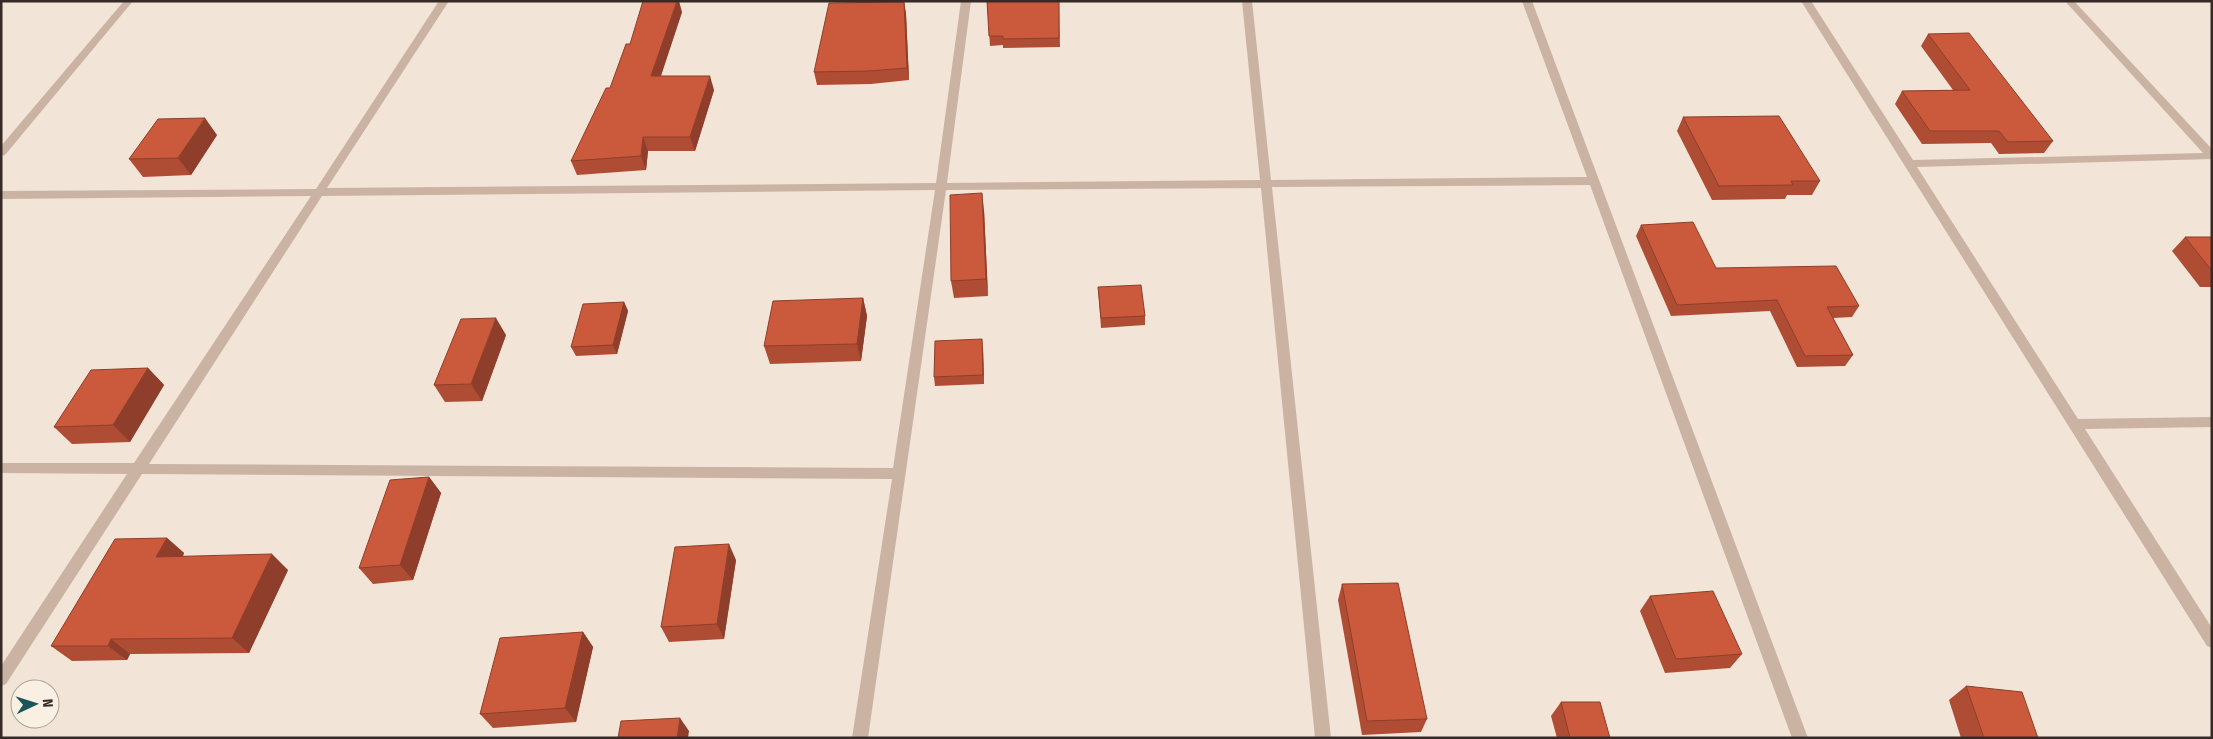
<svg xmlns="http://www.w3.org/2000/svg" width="2213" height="739" font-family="'Fira Sans Condensed',sans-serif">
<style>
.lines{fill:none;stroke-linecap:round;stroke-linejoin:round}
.street{fill:#cab3a3;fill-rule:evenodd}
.wall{fill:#af4d34}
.shaded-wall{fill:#8e3e2a}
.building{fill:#cb593c;stroke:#8e3e2a}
</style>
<rect width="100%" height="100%" fill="#f2e4d7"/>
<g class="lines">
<g class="street">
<path d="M124 1H133L5 155 1 156V146Z"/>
<path d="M439 1H449L327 188 936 183 961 1H971L947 183 1260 180 1242 1H1252L1271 180 1587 177 1522 1H1532L1808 738H1792L1590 185 1272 187 1331 738H1315L1261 188 946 190 868 738H852L892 479 142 474 6 684 1 686V666L127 474 1 473V463H134L311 196 1 199V191L316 189ZM935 190 893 468 149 464 322 196Z"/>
<path d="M1801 1H1811L1913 160 2203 153 2065 1H2074L2212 149V159L1917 167 2078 419 2212 417V427L2085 429 2212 628V648L2207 646Z"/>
</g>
</g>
<g class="wall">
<path d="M987 1H1059L1060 47 1003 48V45L990 46Z"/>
<path d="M904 2 906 14 909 80 871 84 817 85 814 72Z"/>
<path d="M682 12 661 76 714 90 695 151H648L646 170 577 175 571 161 610 88 630 44Z"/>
<path d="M1928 34 2053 141 2044 153 1999 154 1991 143 1922 144 1895 104 1902 91 1953 90 1921 46Z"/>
<path d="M1683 117 1820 181 1812 195H1787L1785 199 1712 200 1677 131Z"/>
<path d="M217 135 191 175 143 177 129 159Z"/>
<path d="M984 210 988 296 954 298 951 281Z"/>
<path d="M1641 225 1716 268 1859 306 1852 317 1833 318 1853 355 1845 366 1797 367 1770 311 1671 316 1636 236Z"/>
<path d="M2185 237H2212V287H2200L2172 251Z"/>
<path d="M1098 287 1145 316V325L1101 328Z"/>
<path d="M863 298 867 316 861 361 770 364 764 346Z"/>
<path d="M624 302 628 311 617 354 576 356 571 347Z"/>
<path d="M506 335 482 401 445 402 434 385Z"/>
<path d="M983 348 984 384 935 386 934 377Z"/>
<path d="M148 368 164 385 130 442 72 444 54 427Z"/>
<path d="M429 477 441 493 413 580 373 584 359 568Z"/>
<path d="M167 538 184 553 183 556 288 570 249 653 130 654 127 660 72 661 51 646Z"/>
<path d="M736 560 724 639 669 642 661 627Z"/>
<path d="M1342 584 1427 719 1421 732 1362 735 1338 600Z"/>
<path d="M1650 596 1742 654 1730 668 1665 673 1640 611Z"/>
<path d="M583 632 593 647 576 722 493 728 480 714Z"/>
<path d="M1966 686 2038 738H1961L1949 700Z"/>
<path d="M1561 702 1610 738H1557L1551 716Z"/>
</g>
<g class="shaded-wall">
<path d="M677 1H679L682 12 656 90 651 76Z"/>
<path d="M904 2 906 14 909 80 907 68Z"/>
<path d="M710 76 714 90 695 151 690 137Z"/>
<path d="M205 118 217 135 191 175 178 158Z"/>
<path d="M643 137 648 151 646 170 641 156Z"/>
<path d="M982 193 984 210 988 296 986 279Z"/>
<path d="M863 298 867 316 861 361 857 344Z"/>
<path d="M624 302 628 311 617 354 613 345Z"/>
<path d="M496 318 506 335 482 401 471 384Z"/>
<path d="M982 339 983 348 984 384 983 375Z"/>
<path d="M148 368 164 385 130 442 113 425Z"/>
<path d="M429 477 441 493 413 580 400 565Z"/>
<path d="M167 538 184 553 174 573 156 557Z"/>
<path d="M729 544 736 560 724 639 717 624Z"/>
<path d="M272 554 288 570 249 653 232 638Z"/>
<path d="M583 632 593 647 576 722 565 708Z"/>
<path d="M111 639 130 654 127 660 108 646Z"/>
<path d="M680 718 689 731 688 738H677Z"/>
</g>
<g class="building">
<path d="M643 1H677L651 76H710L690 137H643L641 156 571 161 606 88H610L626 44H630Z"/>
<path d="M987 1H1059V38L1003 39V36H989Z"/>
<path d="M904 2 907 68 869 71 814 72 829 3Z"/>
<path d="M1969 33 2053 141 2008 142 1999 131H1930L1902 91 1970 90 1928 34Z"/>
<path d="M1779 116 1820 181H1791L1793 185 1719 186 1683 117Z"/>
<path d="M205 118 178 158 129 159 158 119Z"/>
<path d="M982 193 986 279 951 281 950 195Z"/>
<path d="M1693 222 1716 268 1836 266 1859 306 1827 307 1853 355 1805 356 1777 300 1677 305 1641 225Z"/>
<path d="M2185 237H2212V271Z"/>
<path d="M1141 285 1145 316 1101 318 1098 287Z"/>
<path d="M863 298 857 344 764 346 773 301Z"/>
<path d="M624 302 613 345 571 347 583 304Z"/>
<path d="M496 318 471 384 434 385 461 319Z"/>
<path d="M982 339 983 375 934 377 935 341Z"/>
<path d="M148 368 113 425 54 427 91 370Z"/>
<path d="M429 477 400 565 359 568 390 480Z"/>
<path d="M167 538 156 557 272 554 232 638 111 639 108 646H51L115 539Z"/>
<path d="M729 544 717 624 661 627 675 547Z"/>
<path d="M1398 583 1427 719 1367 721 1342 584Z"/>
<path d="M1713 591 1742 654 1676 659 1650 596Z"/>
<path d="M583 632 565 708 480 714 500 638Z"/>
<path d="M1966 686 2022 692 2038 738H1984Z"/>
<path d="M1561 702H1600L1610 738H1570Z"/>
<path d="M680 718 677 738H618L621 721Z"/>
</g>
<rect width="2213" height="739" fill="none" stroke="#352a25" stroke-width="5"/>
<g transform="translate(35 704) rotate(86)"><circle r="24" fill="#faefe3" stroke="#aba097"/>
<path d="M0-4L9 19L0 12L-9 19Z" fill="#195658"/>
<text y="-8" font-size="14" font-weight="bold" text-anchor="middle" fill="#352a25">N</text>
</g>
</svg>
